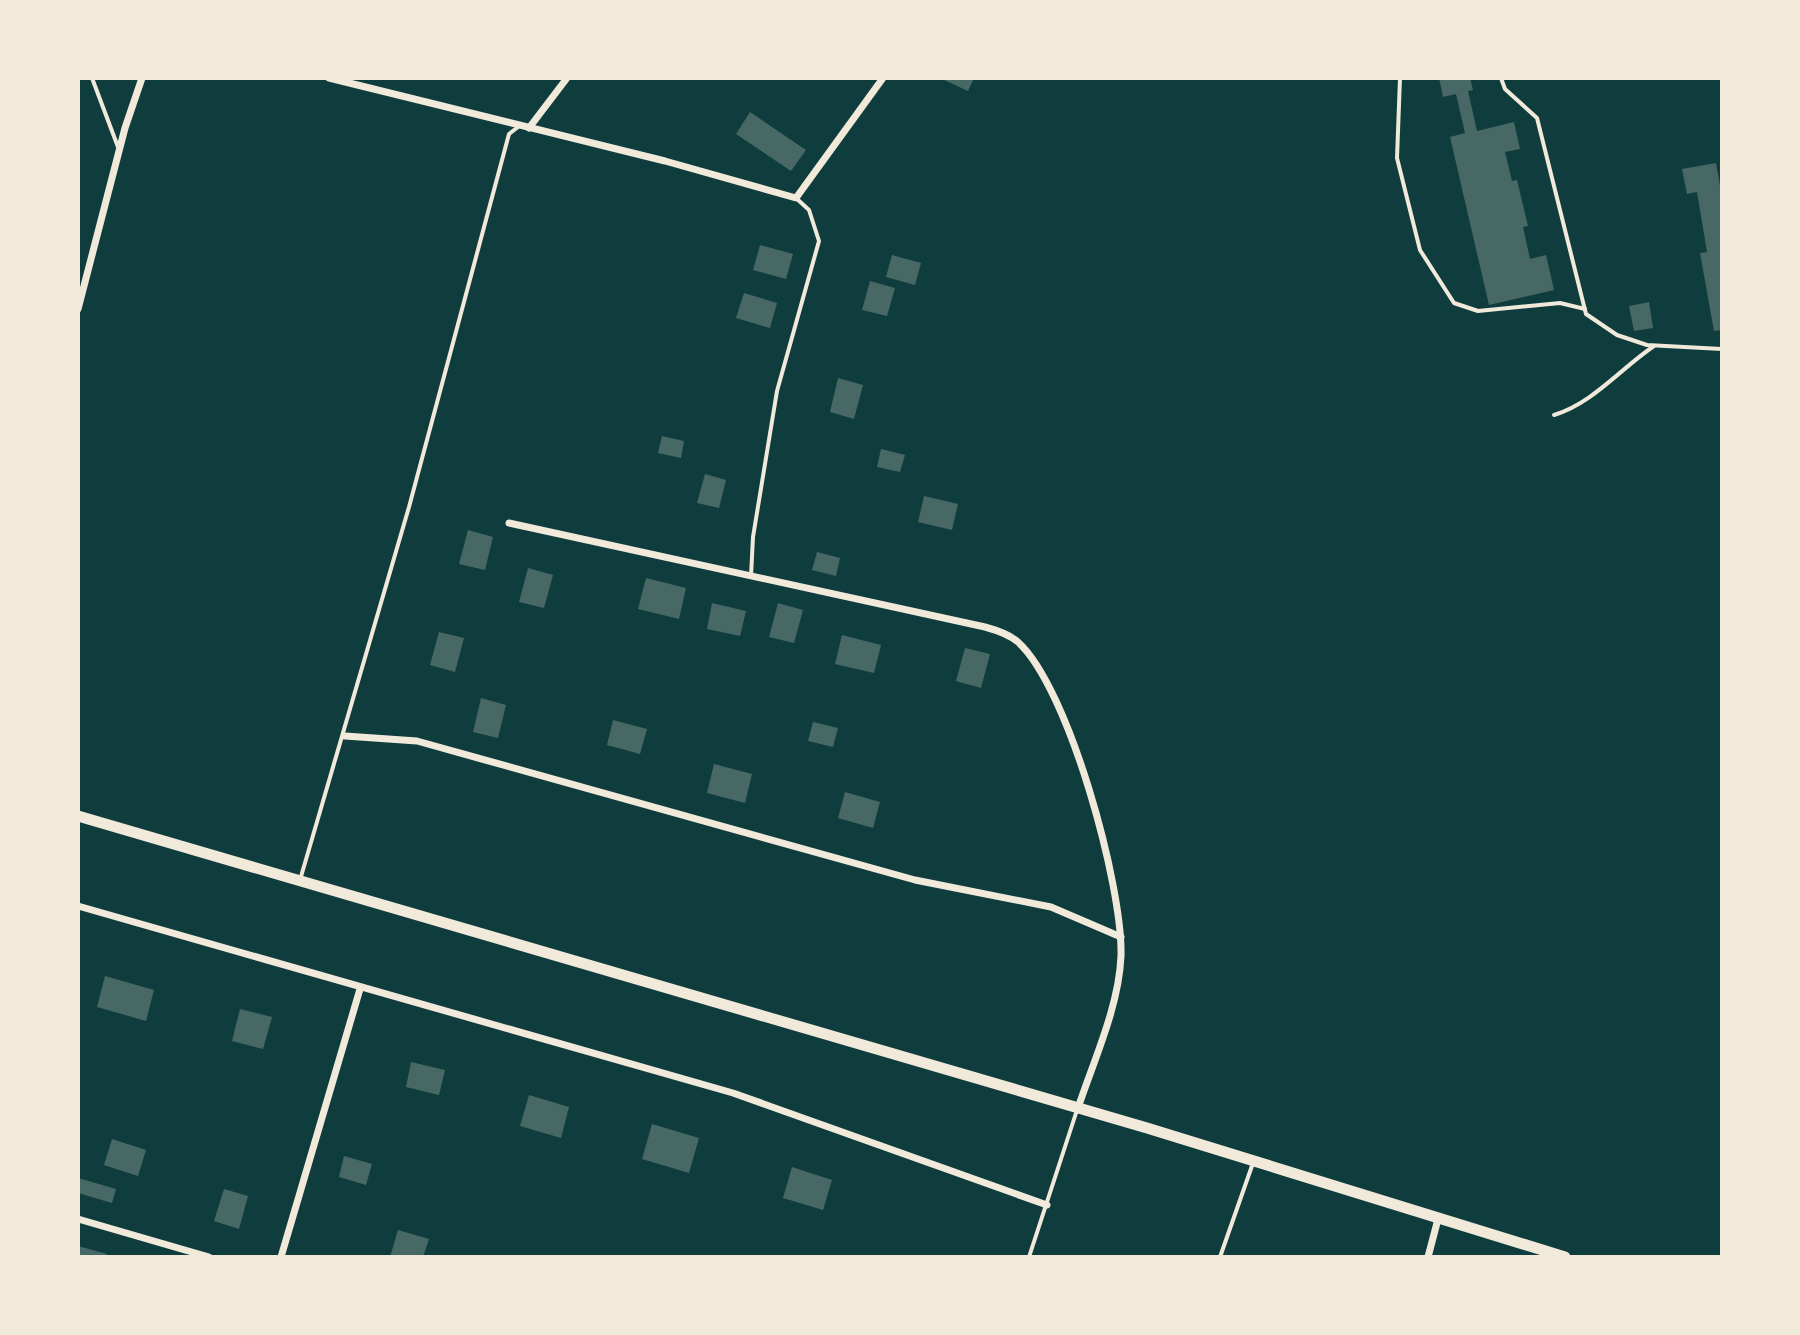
<svg xmlns="http://www.w3.org/2000/svg" width="1800" height="1335" font-family="'Exo 2',sans-serif">
<style>
.building{fill:#486865}
.lines{fill:none;stroke-linecap:round;stroke-linejoin:round}
.service{stroke:#f1e9da;stroke-width:4}
.minor{stroke:#f1e9da;stroke-width:7}
.secondary{stroke:#f1e9da;stroke-width:11}
</style>
<rect width="100%" height="100%" fill="#0f3d3e"/>
<g class="building">
<path d="M940 78H974L968 91Z"/>
<path d="M1439 78H1470L1473 90 1468 91 1477 131 1514 122 1520 149 1505 152 1512 181 1517 180 1528 226 1523 227 1530 259 1546 255 1554 290 1489 305 1450 137 1465 133 1456 94 1443 97Z"/>
<path d="M750 112 806 150 791 171 736 134Z"/>
<path d="M1716 163 1722 197V330L1714 331 1700 253 1707 252 1697 192 1687 194 1682 169Z"/>
<path d="M760 245 793 254 786 279 753 270Z"/>
<path d="M892 255 921 263 915 285 886 277Z"/>
<path d="M870 281 895 288 887 316 862 310Z"/>
<path d="M744 293 777 303 770 328 736 318Z"/>
<path d="M1649 302 1653 328 1634 331 1629 306Z"/>
<path d="M838 378 863 385 854 419 830 412Z"/>
<path d="M662 436 684 441 681 458 658 453Z"/>
<path d="M881 449 905 455 900 472 877 467Z"/>
<path d="M705 474 726 480 719 508 697 503Z"/>
<path d="M924 496 958 504 952 530 918 522Z"/>
<path d="M468 530 493 537 485 570 459 564Z"/>
<path d="M817 552 840 558 836 576 812 570Z"/>
<path d="M528 568 553 575 544 608 519 602Z"/>
<path d="M646 578 686 588 679 619 638 609Z"/>
<path d="M712 603 746 611 740 636 707 629Z"/>
<path d="M778 603 803 610 794 643 769 637Z"/>
<path d="M439 632 464 638 455 672 430 665Z"/>
<path d="M842 635 881 645 874 673 835 664Z"/>
<path d="M965 648 990 654 981 688 956 681Z"/>
<path d="M481 698 506 705 498 738 473 732Z"/>
<path d="M613 720 647 729 640 754 607 745Z"/>
<path d="M813 722 838 728 833 747 808 741Z"/>
<path d="M714 764 752 774 745 803 707 793Z"/>
<path d="M845 792 880 802 873 828 838 818Z"/>
<path d="M105 976 154 990 146 1021 97 1007Z"/>
<path d="M240 1009 272 1017 263 1049 232 1041Z"/>
<path d="M411 1062 445 1070 439 1095 406 1087Z"/>
<path d="M529 1095 569 1107 561 1138 520 1126Z"/>
<path d="M652 1124 699 1138 689 1173 642 1159Z"/>
<path d="M112 1139 146 1150 138 1176 104 1165Z"/>
<path d="M344 1156 372 1164 366 1185 339 1177Z"/>
<path d="M792 1167 832 1180 823 1210 783 1198Z"/>
<path d="M78 1178 116 1189 112 1203 78 1193Z"/>
<path d="M224 1189 248 1196 239 1229 214 1221Z"/>
<path d="M398 1230 429 1239 423 1257H390Z"/>
<path d="M78 1246 107 1254 106 1257H78Z"/>
</g>
<g class="lines">
<g class="service">
<path d="M92 78 118 147"/>
<path d="M1400 78 1397 158 1420 250 1454 303 1478 311 1560 303 1585 309"/>
<path d="M1501 78 1505 89 1537 118 1586 314 1617 335 1647 345 1722 349"/>
<path d="M1554 415C1593 403 1620 369 1654 346"/>
<path d="M751 576 753 537 777 391 819 241 809 210 796 198"/>
<path d="M300 880 409 507 509 134 518 127"/>
<path d="M1029 1257 1077 1110"/>
<path d="M1220 1257 1253 1163"/>
</g>
<g class="minor">
<path d="M329 78 665 161 796 198 883 78"/>
<path d="M529 128 567 78"/>
<path d="M78 309 125 128 142 78"/>
<path d="M509 523 985 627C996 630 1009 634 1018 642 1069 688 1123 887 1121 956 1119 1006 1094 1060 1078 1108"/>
<path d="M345 736 417 741 915 880 1051 907 1121 937"/>
<path d="M78 906 733 1093 1047 1205"/>
<path d="M78 1219 209 1257"/>
<path d="M281 1257 360 989"/>
<path d="M1428 1257 1438 1219"/>
</g>
<path class="secondary" d="M78 816 1147 1128 1565 1257"/>
</g>
<rect width="1800" height="1335" fill="none" stroke="#f1e9da" stroke-width="160"/>
</svg>
